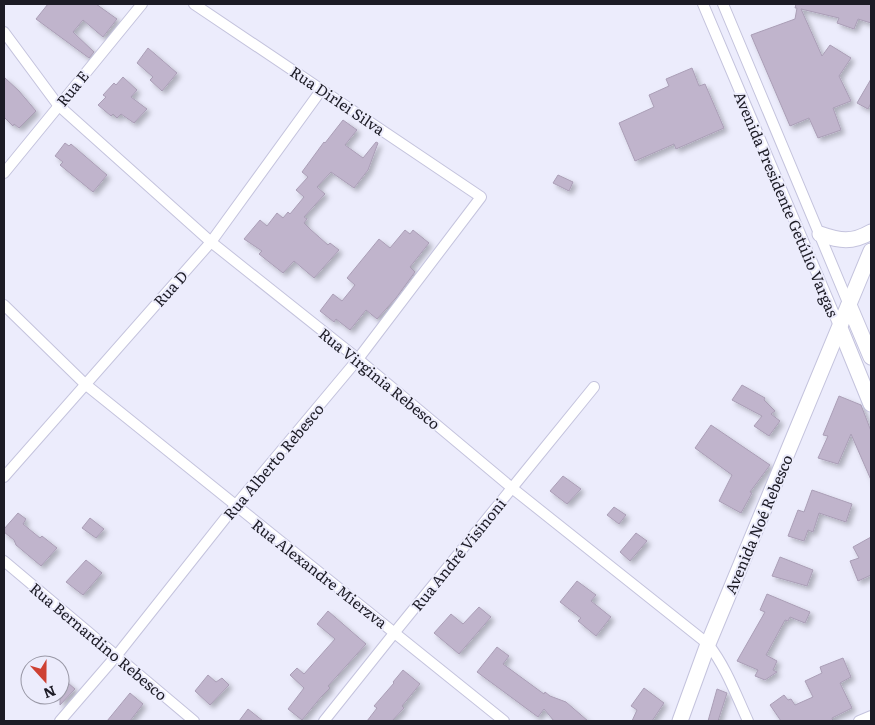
<svg xmlns="http://www.w3.org/2000/svg" width="875" height="725" font-family="Literata,serif">
<style>
.building{fill:#c0b4cc;stroke:#aa9eb6;filter:url(#shadow)}
.lines{fill:none;stroke-linecap:round;stroke-linejoin:round}
.minor-casing{stroke:#c4c3dd;stroke-width:12}
.secondary-casing{stroke:#c4c3dd;stroke-width:17}
.minor{stroke:#fff;stroke-width:10}
.secondary{stroke:#fff;stroke-width:15}
.labels{text-anchor:middle;dominant-baseline:central;stroke-width:4;stroke-linejoin:round;paint-order:stroke}
.street-label{font-size:15px;fill:#1c1b25;stroke:#ececfc}
</style>
<defs>
<filter id="shadow"><feDropShadow dx="3.5" dy="3.5" stdDeviation="2.5" flood-color="#0004"/></filter>
</defs>
<rect width="100%" height="100%" fill="#ececfc"/>
<g class="building">
<path d="M48 4H96L117 19 103 37 83 20 73 32 94 52 89 58 36 19Z"/>
<path d="M796 4H871V23L858 19 854 29 837 23 839 18 801 9 822 56 830 45 851 58 839 76 851 101 833 108 841 130 818 138 809 118 790 126 751 35 795 19 797 8H795Z"/>
<path d="M148 48 177 73 162 91 150 80 153 77 137 63Z"/>
<path d="M692 68 699 86 705 84 724 128 676 149 674 144 635 161 619 123 654 107 649 95 669 86 666 79Z"/>
<path d="M4 77 19 91 36 111 19 128 14 124 13 126 4 117Z"/>
<path d="M123 77 137 90 131 97 147 109 134 123 121 114 117 118 113 114 111 116 98 105 106 97 103 95 114 83 116 85Z"/>
<path d="M871 79V103L868 109 857 103Z"/>
<path d="M343 120 357 130 345 145 363 158 376 142 378 143 368 170 354 188 331 172 317 187 325 194 304 217 307 219 304 223 310 229 328 245 330 243 339 250 314 278 294 261 283 273 259 254 262 251 244 239 260 220 267 226 277 213 283 218 288 212 290 214 304 197 296 190 308 177 302 172 324 142 325 143Z"/>
<path d="M65 143 69 146 71 144 107 175 93 192 60 165 63 162 55 156Z"/>
<path d="M558 175 573 182 569 191 553 183Z"/>
<path d="M405 230 410 234 413 230 429 243 410 267 415 272 396 298 377 319 366 310 350 330 336 319 334 322 320 311 333 294 342 301 355 285 347 278 379 239 390 248Z"/>
<path d="M742 385 765 398 764 400 775 411 771 414 780 421 769 436 754 426 762 416 732 400Z"/>
<path d="M839 396 861 405 871 431V480L851 434 838 464 818 458 828 436 823 435Z"/>
<path d="M711 425 770 465 750 492 752 493 741 513 719 501 732 475 695 448Z"/>
<path d="M563 476 581 489 567 504 550 491Z"/>
<path d="M812 490 852 504 846 522 819 513 813 532 808 530 804 541 788 536 798 510 804 512Z"/>
<path d="M614 507 626 515 619 524 607 515Z"/>
<path d="M18 513 26 519 23 524 40 538 42 536 57 548 41 566 16 545 14 540 4 532V529Z"/>
<path d="M90 518 104 529 96 538 82 528Z"/>
<path d="M636 533 647 541 630 561 620 552Z"/>
<path d="M871 537V575L858 581 850 561 859 558 853 547Z"/>
<path d="M780 557 813 570 807 586 772 576Z"/>
<path d="M86 560 102 573 83 595 66 582Z"/>
<path d="M577 581 596 595 591 601 611 617 596 636 578 621 581 618 560 602Z"/>
<path d="M767 594 810 612 805 623 790 617 788 621 785 620 766 655 777 661 773 670 777 672 765 680 755 676 758 670 737 661 765 612 760 610Z"/>
<path d="M479 607 491 617 459 654 434 633 451 614 463 624Z"/>
<path d="M328 611 366 644 328 686 330 688 321 697 302 720 288 709 304 688 290 675 297 668 304 674 335 639 317 624Z"/>
<path d="M497 647 509 656 503 664 544 694 545 692 550 696 566 702 588 721H554L544 709 538 717 477 672Z"/>
<path d="M843 658 851 677 840 683 852 708 832 718 833 721H781L770 705 784 695 788 700 791 699 795 705 813 697 805 681 822 673 820 667Z"/>
<path d="M403 670 420 684 402 706 404 708 392 721H367L377 708 374 706 394 683 393 682Z"/>
<path d="M208 675 216 682 222 678 229 685 210 705 195 691Z"/>
<path d="M60 676 75 689 60 705Z"/>
<path d="M644 688 664 703 652 721H632L637 710 631 706Z"/>
<path d="M717 689 727 693 718 721H708Z"/>
<path d="M130 693 143 704 130 721H107Z"/>
<path d="M248 709 263 721H239Z"/>
</g>
<g class="lines">
<g class="minor-casing">
<g id="minor">
<path d="M703 4 840 328"/>
<path d="M723 4 849 305"/>
<path d="M4 32 58 105 211 242 358 359 512 488 708 644C726 667 736 695 748 721"/>
<path d="M4 173 142 4"/>
<path d="M4 305 85 384 504 721"/>
<path d="M4 477 211 242 322 89"/>
<path d="M4 561 194 721"/>
<path d="M60 721 117 655 235 506 358 359 481 197 194 4"/>
<path d="M324 721 395 632 594 387"/>
<path d="M859 721 871 716"/>
</g>
</g>
<g class="secondary-casing">
<g id="secondary">
<path d="M820 234C840 241 852 243 871 232"/>
<path d="M849 305 871 357"/>
<path d="M840 328 871 404"/>
<path d="M680 721 708 644 871 251"/>
</g>
</g>
<use href="#minor" class="minor"/>
<use href="#secondary" class="secondary"/>
</g>
<g class="labels">
<g class="street-label">
<text transform="translate(72 88) rotate(-51)">Rua E</text>
<text transform="translate(338 100) rotate(34)">Rua Dirlei Silva</text>
<text transform="translate(787 204) rotate(67)">Avenida Presidente Getúlio Vargas</text>
<text transform="translate(170 288) rotate(-48)">Rua D</text>
<text transform="translate(380 378) rotate(39)">Rua Virginia Rebesco</text>
<text transform="translate(273 461) rotate(-50)">Rua Alberto Rebesco</text>
<text transform="translate(758 524) rotate(-67)">Avenida Noé Rebesco</text>
<text transform="translate(458 554) rotate(-51)">Rua André Visinoni</text>
<text transform="translate(320 573) rotate(38)">Rua Alexandre Mierzva</text>
<text transform="translate(99 641) rotate(40)">Rua Bernardino Rebesco</text>
</g>
</g>
<rect width="875" height="725" fill="none" stroke="#1c1b25" stroke-width="10"/>
<g transform="translate(45 680) rotate(159)"><circle r="24" fill="#ececfc" stroke="#9998a6"/>
<path d="M0-4L9 19L0 12L-9 19Z" fill="#ce4133"/>
<text y="-8" font-size="14" font-weight="bold" text-anchor="middle" fill="#1c1b25">N</text>
</g>
</svg>
